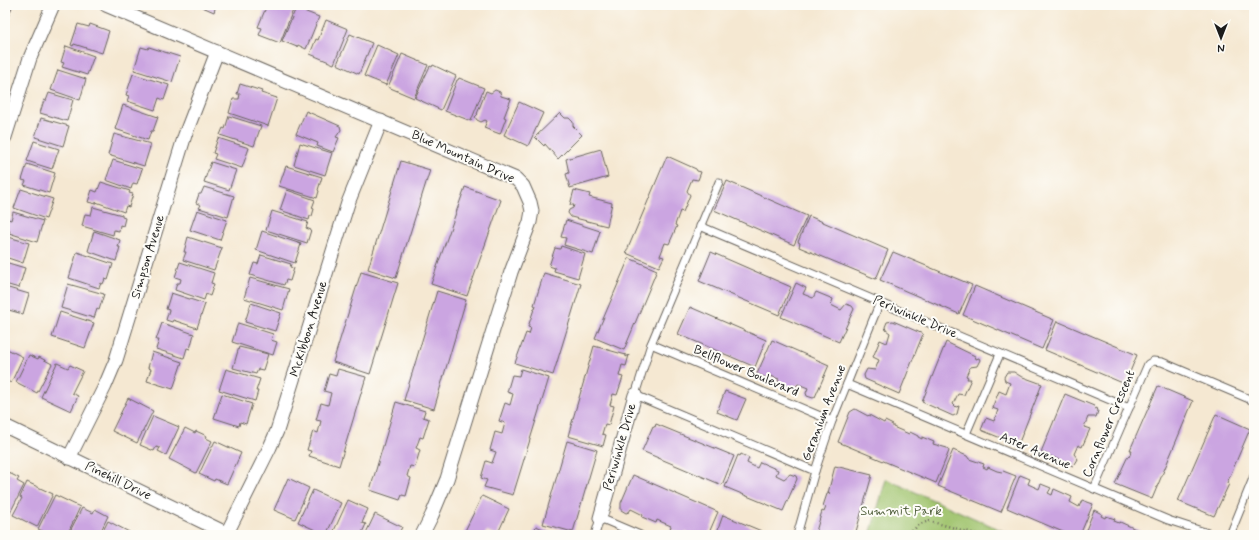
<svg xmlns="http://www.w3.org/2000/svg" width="1259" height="540" font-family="Mynerve,sans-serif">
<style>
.green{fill:#9fc36c;stroke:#5e7044}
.building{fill:#cba5e1}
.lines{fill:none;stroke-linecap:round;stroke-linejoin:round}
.service-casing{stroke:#68635c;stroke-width:9}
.minor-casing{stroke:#68635c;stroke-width:15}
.path{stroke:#68635c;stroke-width:2.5;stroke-dasharray:1 3;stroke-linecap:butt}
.service{stroke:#fff;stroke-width:7}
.minor{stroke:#fff;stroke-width:13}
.labels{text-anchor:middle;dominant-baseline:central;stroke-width:4;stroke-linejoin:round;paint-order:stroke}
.street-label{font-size:13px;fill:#1c1c1c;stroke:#fdfcf7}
.park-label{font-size:13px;fill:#505f3c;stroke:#fdfcf7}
</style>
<rect width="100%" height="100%" fill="#fdfcf7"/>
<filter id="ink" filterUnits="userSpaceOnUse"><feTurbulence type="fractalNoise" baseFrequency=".025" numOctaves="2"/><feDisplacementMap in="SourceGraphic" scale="8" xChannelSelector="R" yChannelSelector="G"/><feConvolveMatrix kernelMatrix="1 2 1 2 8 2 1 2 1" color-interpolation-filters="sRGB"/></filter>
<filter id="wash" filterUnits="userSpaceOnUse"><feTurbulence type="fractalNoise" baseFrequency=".012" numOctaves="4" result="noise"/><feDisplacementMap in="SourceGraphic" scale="16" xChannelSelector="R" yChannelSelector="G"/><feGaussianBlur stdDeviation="0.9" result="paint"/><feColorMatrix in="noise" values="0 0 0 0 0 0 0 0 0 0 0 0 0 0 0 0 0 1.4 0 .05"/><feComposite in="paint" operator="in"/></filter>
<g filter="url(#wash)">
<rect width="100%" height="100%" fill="#f5e8d2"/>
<path class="green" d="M886 479 1012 535H870Z"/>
<g id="blocks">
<g class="building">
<path d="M5 5H13L7 19 5 18Z"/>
<path d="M198 5H216L214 12Z"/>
<path d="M267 5H295L280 43 259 35 262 28 258 27Z"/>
<path d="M296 8 319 17 306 49 298 45 297 47 282 41Z"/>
<path d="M326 20 348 29 334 64 310 54 316 39 318 40Z"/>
<path d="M78 24 89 27 90 24 109 31 102 53 74 44 73 46 71 45Z"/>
<path d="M350 34 372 43 359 74 337 64Z"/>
<path d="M377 45 399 55 386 85 364 76Z"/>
<path d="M66 46 94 56 87 75 62 67 64 63 61 62Z"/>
<path d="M141 47 148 49 149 47 180 57 172 82 134 70Z"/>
<path d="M402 54 428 65 414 98 388 87Z"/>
<path d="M433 65 456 76 441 110 415 98 430 66 432 67Z"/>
<path d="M58 70 86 79 80 100 51 90Z"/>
<path d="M133 74 169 85 164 100 159 98 155 110 127 101 129 96 126 95Z"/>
<path d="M459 78 484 88 471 121 445 111 457 80H458Z"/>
<path d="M240 84 262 91 261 93 277 98 268 126 229 113 233 99H239L240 94H237Z"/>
<path d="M495 90 500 92 501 96 511 99 504 117 506 118 500 134 484 128 487 121 485 120 481 122 477 120 475 117 478 114H477L486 91 491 93Z"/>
<path d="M49 93 73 100 67 121 40 113 44 100 46 101Z"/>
<path d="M519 102 543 113 528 146 504 135Z"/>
<path d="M123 105 158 117 153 131H151L148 140 115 129Z"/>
<path d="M306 111 340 126 341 130 336 137 339 138 333 152 317 146 318 143 296 134Z"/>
<path d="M560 113 565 118H569L573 122V126L582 135 558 159 545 144 544 146 535 137Z"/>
<path d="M229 116 261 126 254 146 220 135 223 128 225 129Z"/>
<path d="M41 118 69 126 63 146 35 137Z"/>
<path d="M114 134 151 144 144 166 108 155Z"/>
<path d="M218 138 249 148 242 168 214 159 216 154 213 153Z"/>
<path d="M34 141 59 149 52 169 27 161Z"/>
<path d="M300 143 332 153 325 175 294 165Z"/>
<path d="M601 149 608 177 570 188 566 174 569 173 566 159Z"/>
<path d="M667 156 696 169 697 171 701 172 698 180 692 179 687 191 690 195 683 212 680 211 675 225 677 226 669 244 665 243 660 256 664 257 659 267 626 253Z"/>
<path d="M113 160 142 169 137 184 133 183 131 189 106 180Z"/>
<path d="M401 161 430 170 396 278 368 269Z"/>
<path d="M211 162 236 170 229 190 204 182Z"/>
<path d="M27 164 55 173 49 193 24 185 26 181 22 180Z"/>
<path d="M286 166 322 177 318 190 319 191 317 198 279 186Z"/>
<path d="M727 181 807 216 794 245 714 210Z"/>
<path d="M101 182 130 191 129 193 133 194 129 207 126 206 124 212 96 202V204L88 202 92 190 97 192Z"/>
<path d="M204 187 234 196 228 217 199 208 201 205 196 203 199 194H201Z"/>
<path d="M465 187 501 200 467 296 431 284Z"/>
<path d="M21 189 53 199 46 219 14 208Z"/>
<path d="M287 190 315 200 312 208 314 209 312 216H310L309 220 280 210Z"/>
<path d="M574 190 590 194 589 197 612 203 607 226 571 217 568 213 569 210 573 208 574 205H570Z"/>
<path d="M93 207 122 215V217L125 218 123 226 120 225 119 231 114 230 113 235 82 226 85 214 91 215Z"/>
<path d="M197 210 227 220 220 240 190 230Z"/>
<path d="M272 211 308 222 306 228 311 230 307 243 266 230Z"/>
<path d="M13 212 43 221 37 242 9 233 10 231 5 229 8 219 11 220Z"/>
<path d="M809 216 888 250 876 279 799 247 800 243 798 242Z"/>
<path d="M566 220 600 231 593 254 564 245 566 238 561 237Z"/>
<path d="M94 231 120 240 118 247H120L116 261 88 251Z"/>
<path d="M262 231 301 244 295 263 256 250Z"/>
<path d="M5 236 29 243 23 263 5 257Z"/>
<path d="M188 237 222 248 214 270 183 260 186 252H184Z"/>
<path d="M561 246 585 254 578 278 554 271 555 268 549 266 555 248 560 249Z"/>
<path d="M77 252 113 264 108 280 105 279 103 284 101 283 99 288 69 278Z"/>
<path d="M711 252 791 287 779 315 699 281Z"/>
<path d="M893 252 972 285 959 314 880 280Z"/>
<path d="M261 255 291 264 290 267 294 268 290 281 286 280 284 285 250 275 254 263 258 264Z"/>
<path d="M629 258 657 270 624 350 595 338Z"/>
<path d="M5 262 25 268 19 288 5 284Z"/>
<path d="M180 262 214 273 211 283 214 284 210 296 206 294 204 300 175 290 177 283H180L181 279 175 277Z"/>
<path d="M361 272 398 283 370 374 333 362Z"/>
<path d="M544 273 581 284 553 375 515 363 526 333 529 334 531 328 528 327 534 309H535L536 306 534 305Z"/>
<path d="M250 278 289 289 283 310 244 298Z"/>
<path d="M796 283 806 288 803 294 813 298 816 292 833 299 831 305 841 310 846 304 852 306 854 309 839 342 781 317Z"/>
<path d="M68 284 104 294 99 310 97 309 94 318 61 308Z"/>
<path d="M975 286 1054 320 1042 349 963 315Z"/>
<path d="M5 287 29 294 23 314 5 309Z"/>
<path d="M437 291 466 300 434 409 404 400Z"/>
<path d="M171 293 205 304 197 328 173 320 172 322 166 320 169 310 166 309Z"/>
<path d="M251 303 281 313 275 331 245 322Z"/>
<path d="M690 307 766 340 755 367 678 334Z"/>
<path d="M60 312 94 323 85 348 52 337Z"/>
<path d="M893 321 923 334 899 394 865 379 864 375 867 369 875 370 879 360 873 357 880 340 887 343 890 333 886 330 885 327 887 322Z"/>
<path d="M1057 321 1137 355 1125 384 1045 350Z"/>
<path d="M162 323 194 334 190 349 187 348 184 358 156 349 159 340H156Z"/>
<path d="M238 323 273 334 271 340 277 342 273 355 232 342Z"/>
<path d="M772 340 829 365 815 397 813 398 807 396 806 393 808 388 798 384 794 389 778 383 779 379 768 375 767 378 757 374Z"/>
<path d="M946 342 975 356 976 359 979 358 980 360 977 366 970 367 966 376 968 377 967 379H971L964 395 958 394 953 404 956 407 959 406 957 414 953 416 922 402Z"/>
<path d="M594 346 626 355V357L629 355 626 366 622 365 619 376 623 377 617 395 613 394 610 405 614 406 609 425 605 424 602 434 606 435 603 446 568 436Z"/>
<path d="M239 347 268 354 263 370 258 369 256 374 233 368Z"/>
<path d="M5 348 23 357 11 383 5 380Z"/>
<path d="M152 352 182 362 173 389 147 381 151 369 148 368Z"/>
<path d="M29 355 38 359 39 357 52 364 37 393 16 382Z"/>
<path d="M57 363 68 368 70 365 83 371 72 393 78 396 71 411 41 397Z"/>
<path d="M226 369 260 379 256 391H258L255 401 219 390Z"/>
<path d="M338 369 366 377 339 466 309 456 311 451 307 450 313 431 318 433 321 421 316 420 321 403 328 405 331 393 324 391 329 374 336 376Z"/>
<path d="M521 369 549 378 513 495 484 487 487 480 481 478 486 461 492 463 496 452 490 450 495 432 502 434 505 423 499 421 505 403 510 405 513 394 507 392 512 375 519 376Z"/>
<path d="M1007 372H1014L1020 376 1042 384 1018 445 981 430 986 418 994 421 998 410 992 408 999 391 1006 394 1010 383 1005 381 1004 377Z"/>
<path d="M1158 386 1193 401 1152 499 1115 484 1128 456 1129 457 1132 450H1130Z"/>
<path d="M725 391 746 399 737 420 717 412Z"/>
<path d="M222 394 252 404 246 424 240 422 239 426 214 418Z"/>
<path d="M1065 394 1094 406 1095 409 1097 408 1098 411 1096 417H1088L1084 427 1090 429 1082 447 1078 445 1074 454 1078 459 1075 464 1073 466 1041 452Z"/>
<path d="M128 398 153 411 137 443 112 431Z"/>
<path d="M396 402 425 411 423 417 429 419 423 438 420 437 416 448 420 450 415 467 410 466 407 476 411 478 406 496 402 495 400 500 370 490Z"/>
<path d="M855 409 868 416 869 415 884 423 885 421 893 425V427L909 434 910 432 918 436V437L922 439V437L934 442 933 444 947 448 949 451 936 483 838 442 850 412Z"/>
<path d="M1216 414 1250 429 1227 483 1229 484 1214 516 1178 501Z"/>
<path d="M153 416 179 427 166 455 158 451 160 448 156 447 154 451 140 445Z"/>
<path d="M656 424 734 456 722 485 642 451 653 426 655 427Z"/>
<path d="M185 428 195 433 196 431 207 436 206 438 212 441 196 473 169 459Z"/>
<path d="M215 441 241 453 227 484 215 479 214 481 199 474Z"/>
<path d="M567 441 597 450 573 532 543 524Z"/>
<path d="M953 450 967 456 969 459 984 464 983 467 987 469 988 467 997 471 1002 472 1003 471 1016 476 1001 512 938 486Z"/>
<path d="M741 454 749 458 747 463 757 468 760 462 778 470 776 475 784 479 790 474 796 476 797 479 783 511 725 487 738 455 740 456Z"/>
<path d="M835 466 872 475 855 535H815L822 511 824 512 826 507 823 506 827 494 830 493H828Z"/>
<path d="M5 471 19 478 17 481 24 485 9 515 5 513Z"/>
<path d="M633 475 718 512 708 535H693L686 532 684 535 670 529 671 526 657 520 656 523 642 517 643 515 631 509 629 512 626 513 621 510V503Z"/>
<path d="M1020 475 1030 479 1028 484 1039 489 1041 484 1051 488 1048 493 1052 495 1054 489 1072 497 1070 502 1079 507 1082 500 1093 504 1080 535H1070L1007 508Z"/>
<path d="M288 478 309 488 295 519 274 510Z"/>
<path d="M27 482 53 494 37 527 13 515 22 498 20 497Z"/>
<path d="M313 490 341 503 326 535 298 522Z"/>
<path d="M55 495 80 507 67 535H51L38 529Z"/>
<path d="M482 496 509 509 497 535 487 531 484 535H463Z"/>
<path d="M348 500 368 509 362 523 366 524 361 535H332Z"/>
<path d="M82 508 93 513 95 509 108 516 99 535H73L69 533Z"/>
<path d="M1094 510 1102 514 1101 516 1105 518 1106 516 1115 519 1114 521 1119 523 1120 522 1149 535H1084Z"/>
<path d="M375 514 402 527 398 535H365Z"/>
<path d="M723 515 771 535H716Z"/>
<path d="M108 521 133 534V535H101Z"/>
<path d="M536 526 557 535H533Z"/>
</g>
</g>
</g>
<g filter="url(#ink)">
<use href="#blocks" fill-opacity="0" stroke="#68635c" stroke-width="1"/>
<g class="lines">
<g class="service-casing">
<g id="service">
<path d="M719 182 651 344 635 395 815 471"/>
<path d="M700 226 1129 408"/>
<path d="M651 344 832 421"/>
<path d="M847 384 1168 520 1214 535"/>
<path d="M966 434 1000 354"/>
<path d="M1094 489 1148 364 1153 361 1162 362 1254 401"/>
<path d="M595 535 600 518 640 535"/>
<path d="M797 535 815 471 832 421 880 302"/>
<path d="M1230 535 1254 476"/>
</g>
</g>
<g class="minor-casing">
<g id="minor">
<path d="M106 5 516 179 523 186 530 202 532 211 530 222 511 272 447 479 432 515 422 535"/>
<path d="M5 137 30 58 53 5"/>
<path d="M5 426 230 535"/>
<path d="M69 458 105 386 116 360 185 135 217 52"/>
<path d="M600 518 635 395"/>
<path d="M226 535 270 447 277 431 348 203 381 121"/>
</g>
</g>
<path class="path" d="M912 535V531L920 524 929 521 980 535"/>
<use href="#service" class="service"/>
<use href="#minor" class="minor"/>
</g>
</g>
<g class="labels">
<g class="street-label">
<text transform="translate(463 157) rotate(24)">Blue Mountain Drive</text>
<text transform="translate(148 257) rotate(-73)">Simpson Avenue</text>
<text transform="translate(915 317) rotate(23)">Periwinkle Drive</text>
<text transform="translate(309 329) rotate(-73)">McKibbon Avenue</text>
<text transform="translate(746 371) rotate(23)">Bellflower Boulevard</text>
<text transform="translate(824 413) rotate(-69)">Geranium Avenue</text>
<text transform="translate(1109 424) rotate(-67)">Cornflower Crescent</text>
<text transform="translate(620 447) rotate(-74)">Periwinkle Drive</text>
<text transform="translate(1035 451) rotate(23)">Aster Avenue</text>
<text transform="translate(118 481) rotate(26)">Pinehill Drive</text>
</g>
<g class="park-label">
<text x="901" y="511">Summit Park</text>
</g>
</g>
<rect width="1259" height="540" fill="none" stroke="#fdfcf7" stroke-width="20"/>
<g transform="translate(1221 38) rotate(180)" stroke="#fdfcf7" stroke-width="3" paint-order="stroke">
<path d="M0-3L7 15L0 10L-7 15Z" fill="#1c1c1c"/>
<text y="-6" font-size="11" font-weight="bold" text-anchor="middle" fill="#1c1c1c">N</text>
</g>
</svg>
